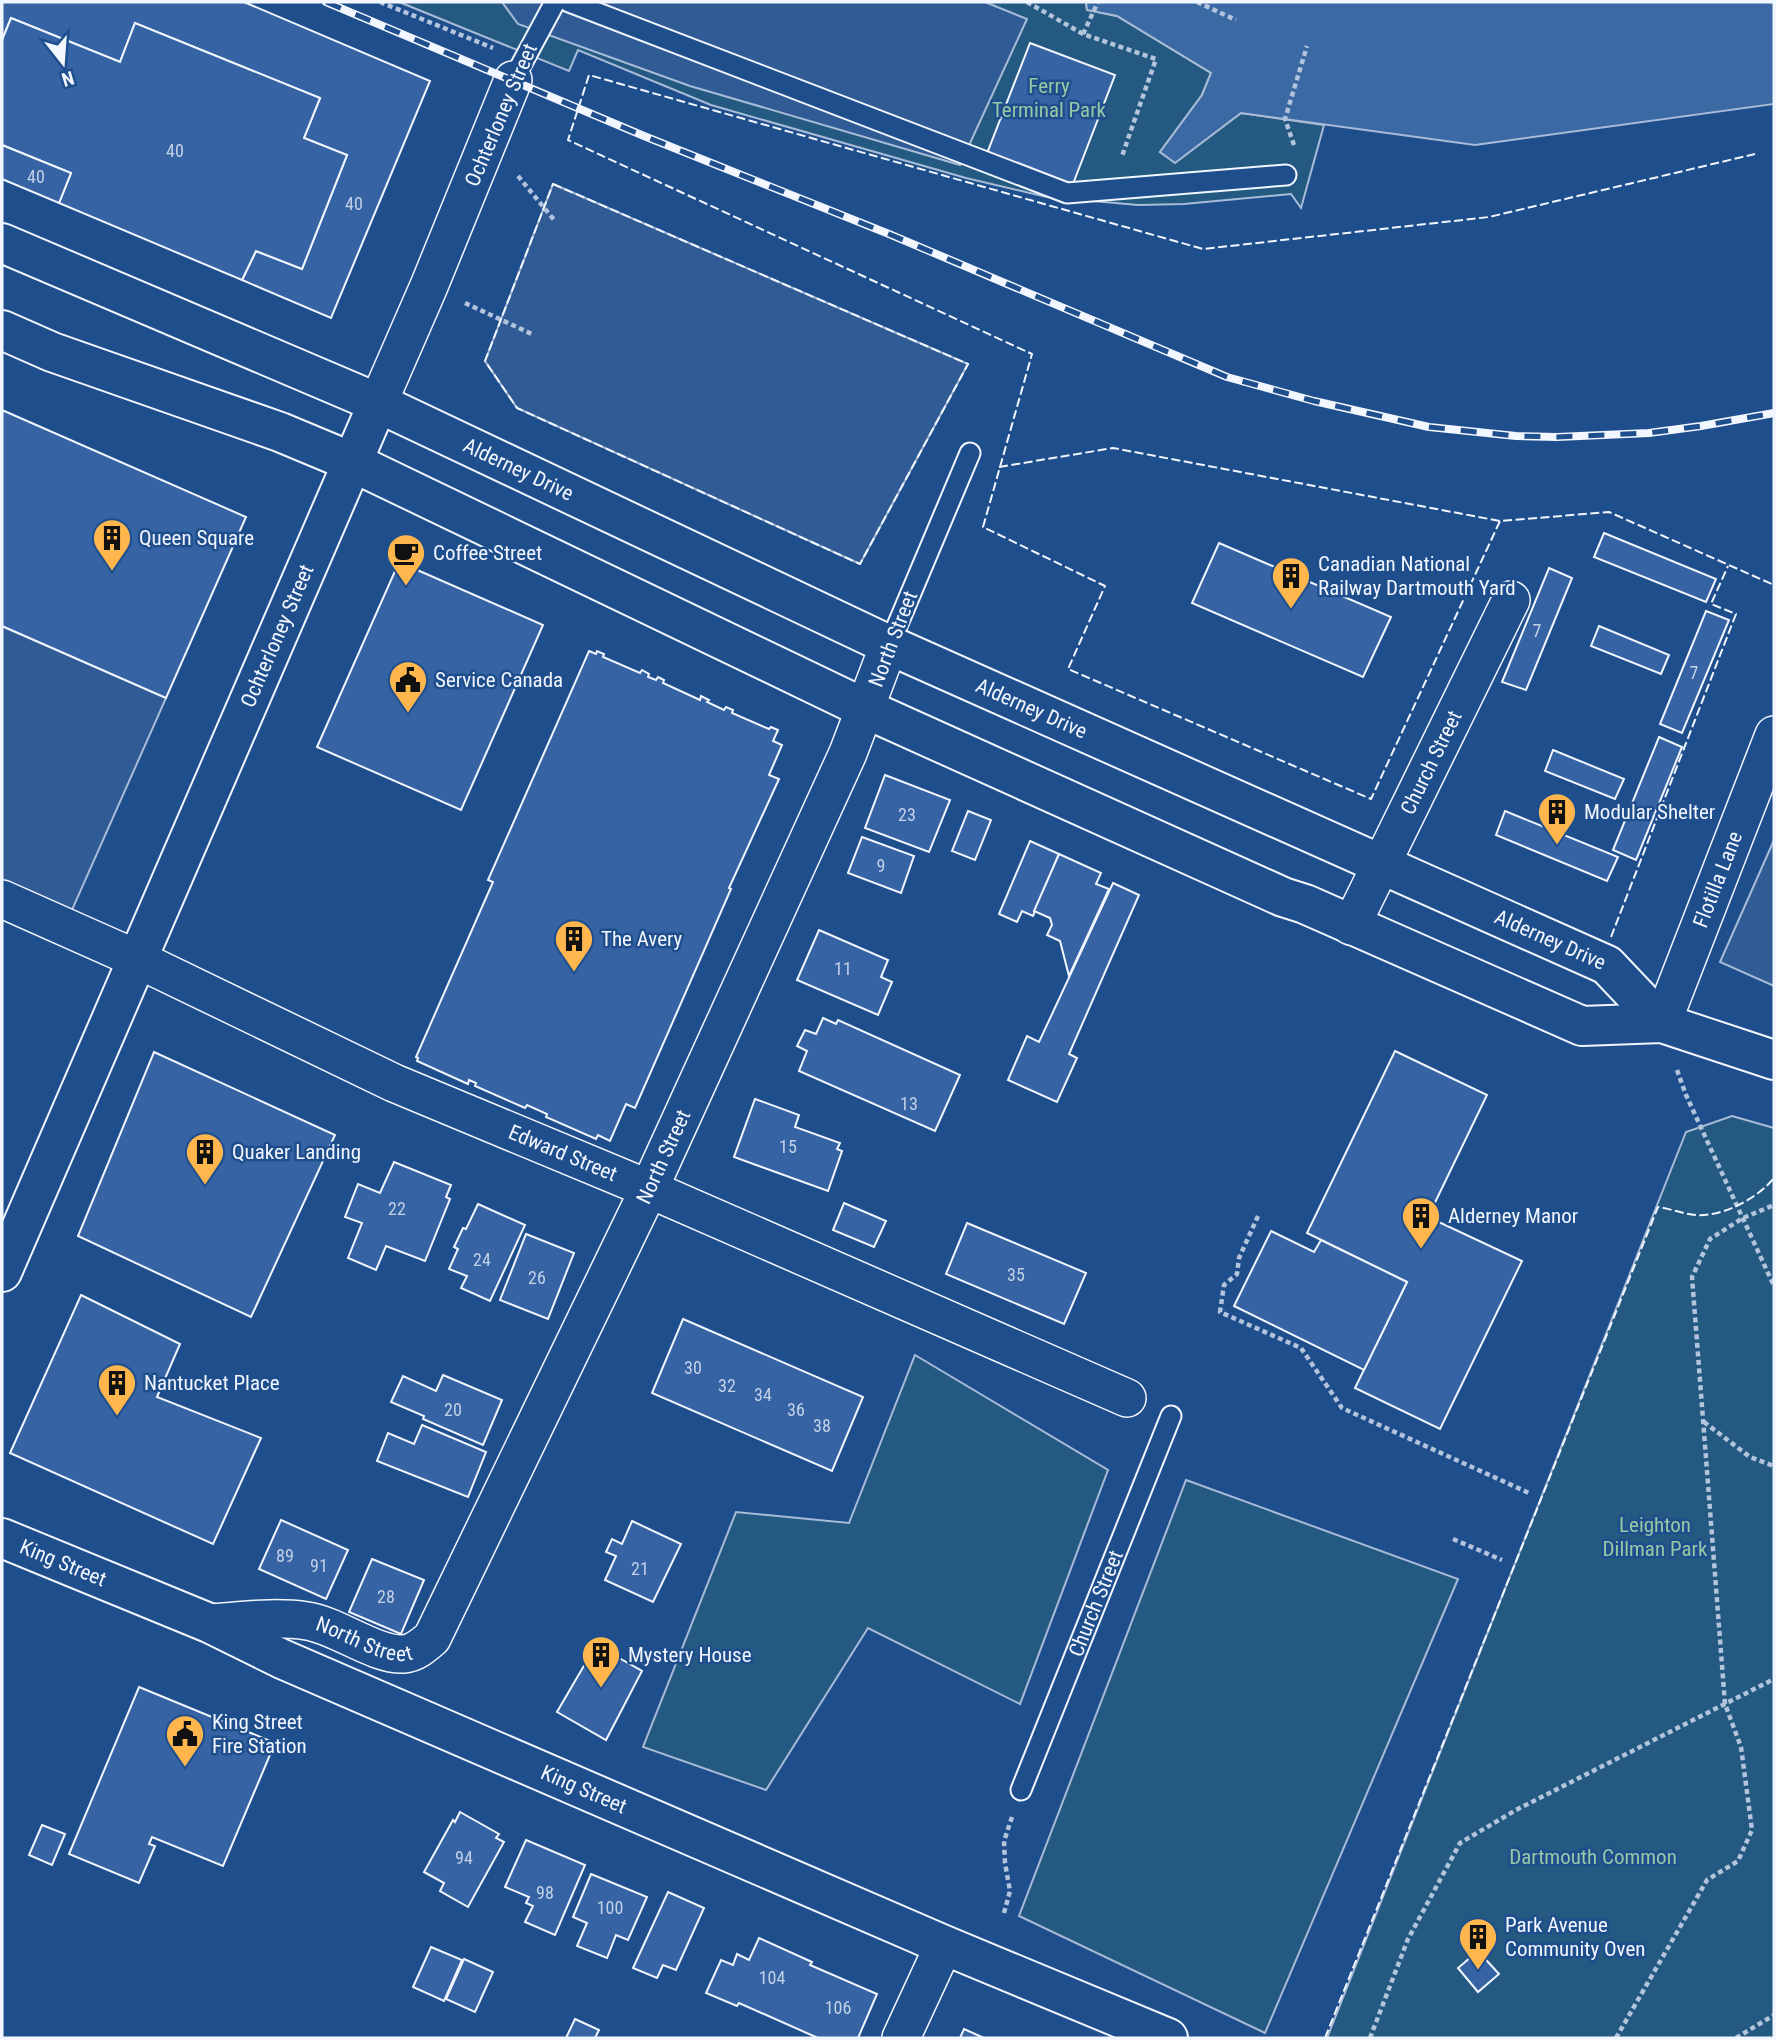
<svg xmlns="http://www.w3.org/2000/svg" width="1776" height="2040" font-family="'Roboto Condensed',sans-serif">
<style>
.green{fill:#245a82;stroke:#a8bbd7;stroke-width:2}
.parking{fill:#305b95;stroke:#a8bbd7;stroke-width:2}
.water{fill:#3b69a3;stroke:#a8bbd7;stroke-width:2}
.building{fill:#3563a3;stroke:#f2f6ff;stroke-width:2}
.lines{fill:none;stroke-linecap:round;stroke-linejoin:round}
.lane-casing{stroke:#f2f6ff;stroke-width:23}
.street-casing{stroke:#f2f6ff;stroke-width:40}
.secondary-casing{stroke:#f2f6ff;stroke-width:42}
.path{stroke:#b3c4dc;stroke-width:4.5;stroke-dasharray:5 3.5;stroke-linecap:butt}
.lane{stroke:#1f4e8c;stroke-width:19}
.street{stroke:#1f4e8c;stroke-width:37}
.secondary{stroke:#1f4e8c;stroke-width:38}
.rail-casing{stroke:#f2f6ff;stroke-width:8}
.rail{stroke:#1f4e8c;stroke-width:5;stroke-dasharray:16;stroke-linecap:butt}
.fence{stroke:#f2f6ff;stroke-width:2;stroke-dasharray:9 3.5;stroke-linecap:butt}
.labels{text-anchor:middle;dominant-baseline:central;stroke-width:5;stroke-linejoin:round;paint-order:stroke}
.number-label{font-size:18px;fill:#c3d1e8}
.park-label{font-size:21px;fill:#97c8a6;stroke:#1f4e8c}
.street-label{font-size:21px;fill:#f2f6ff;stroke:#1f4e8c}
.poi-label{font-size:21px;fill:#f2f6ff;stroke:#1f4e8c;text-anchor:start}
</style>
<rect width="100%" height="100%" fill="#1f4e8c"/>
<g class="green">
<path d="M399 2H1086L1087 10 1117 16 1211 73 1202 95 1160 152 1175 162 1241 113 1324 125 1301 208 1291 194 1184 204 1138 205 1047 197 966 178 711 105 578 50 569 71Z"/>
<path d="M1732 1116 1774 1128V2038H1327L1686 1132Z"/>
<path d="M915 1355 1108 1470 1020 1704 868 1628 766 1790 643 1747 736 1512 849 1523Z"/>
<path d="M1186 1480 1458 1579 1265 2033 1019 1916Z"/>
</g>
<g class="parking">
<path d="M502 2H985L1027 19 960 165 690 86 518 24Z"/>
<path d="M553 184 968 364 860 564 517 408 485 361Z"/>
<path d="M2 626 166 698 68 919 2 890Z"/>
<path d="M1774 840V986L1720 962Z"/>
</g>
<path class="water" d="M1086 2H1774V104L1475 145 1241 113 1175 163 1160 152 1202 95 1211 73 1117 16 1087 10Z"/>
<g class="building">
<path d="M2 2H244L430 81 331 318 242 280 256 251 302 269 347 155 304 138 320 98 135 23 120 62 11 18 2 40Z"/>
<path d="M11 18 120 62 135 23 320 98 304 138 347 155 302 269 256 251 242 280 59 203 71 173 2 145V40Z"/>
<path d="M1030 43 1115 75 1071 189 986 156Z"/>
<path d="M2 145 71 173 59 203 2 179Z"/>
<path d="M2 410 246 517 166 698 2 626Z"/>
<path d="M1604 533 1716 579 1706 602 1594 557Z"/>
<path d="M1219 543 1391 617 1363 677 1192 603Z"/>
<path d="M399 562 543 625 461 810 317 747Z"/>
<path d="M1549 568 1572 578 1526 690 1502 682Z"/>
<path d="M1706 611 1729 620 1682 733 1660 724Z"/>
<path d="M1599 626 1669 655 1661 674 1591 646Z"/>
<path d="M589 651 596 654 597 651 604 654 603 657 640 673 642 670 649 674 648 677 656 680 658 677 664 680 663 683 700 700 701 696 709 700 707 702 724 710 726 707 733 710 732 713 769 729 771 727 778 730 773 741 782 745 769 775 779 779 729 888 731 889 635 1108 626 1104 610 1141 598 1135 596 1139 546 1117 547 1114 527 1105 525 1108 475 1086 476 1083 469 1080 468 1084 417 1061 418 1058 416 1057 493 882 488 880Z"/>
<path d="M1659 737 1682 747 1636 860 1613 850Z"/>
<path d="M1553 750 1624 779 1615 799 1545 771Z"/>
<path d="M885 775 950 800 929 852 865 828Z"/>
<path d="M968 811 991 820 975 860 952 851Z"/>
<path d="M1505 811 1618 857 1607 881 1496 835Z"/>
<path d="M862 837 914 856 901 893 848 873Z"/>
<path d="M1030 841 1059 854 1033 916 1022 911 1017 922 999 914Z"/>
<path d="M1059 854 1101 873 1096 884 1109 889 1069 976 1060 941 1047 935 1052 925 1050 918 1034 911Z"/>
<path d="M1113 883 1139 895 1069 1054 1077 1058 1057 1102 1008 1080 1027 1036 1039 1042Z"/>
<path d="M819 930 888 960 881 977 892 982 878 1015 797 980Z"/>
<path d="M823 1018 836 1024 838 1020 960 1075 935 1131 799 1071 807 1051 797 1046 805 1030 816 1034Z"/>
<path d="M1395 1051 1487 1095 1428 1217 1522 1261 1440 1429 1355 1388 1407 1282 1307 1233Z"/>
<path d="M154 1052 335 1135 251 1317 78 1236Z"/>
<path d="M755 1099 799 1115 795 1127 840 1143 837 1149 842 1151 828 1191 734 1157Z"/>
<path d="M394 1162 451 1185 446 1197 450 1199 425 1261 386 1246 376 1270 348 1258 362 1223 345 1217 358 1184 380 1193Z"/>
<path d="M844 1203 886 1221 874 1247 833 1230Z"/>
<path d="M478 1204 525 1225 490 1301 461 1288 467 1276 449 1269 458 1249 454 1247 463 1228 466 1229Z"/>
<path d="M967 1223 1086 1273 1064 1324 946 1274Z"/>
<path d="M1271 1231 1314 1252 1321 1240 1407 1282 1364 1370 1234 1306Z"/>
<path d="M526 1234 574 1253 548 1319 500 1300Z"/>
<path d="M81 1295 180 1344 157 1397 261 1438 213 1544 10 1453Z"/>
<path d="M683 1319 863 1397 832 1471 652 1393Z"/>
<path d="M443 1375 502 1400 483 1445 423 1419 424 1416 391 1402 403 1376 436 1391Z"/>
<path d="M422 1425 486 1452 468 1497 377 1461 388 1433 414 1444Z"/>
<path d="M281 1520 348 1550 326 1599 259 1569Z"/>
<path d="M632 1521 681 1544 653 1602 605 1580 616 1556 606 1552 612 1539 622 1544Z"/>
<path d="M372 1559 424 1580 401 1634 349 1612Z"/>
<path d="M596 1645 642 1671 606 1740 557 1712Z"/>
<path d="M139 1687 275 1743 223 1866 152 1837 149 1844 155 1846 139 1883 69 1854Z"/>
<path d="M460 1812 499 1834 496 1838 504 1842 468 1907 440 1891 444 1883 424 1872 453 1820 455 1822Z"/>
<path d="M42 1825 65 1834 52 1865 29 1855Z"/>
<path d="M526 1840 585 1865 555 1935 525 1922 533 1906 526 1903 529 1897 505 1887Z"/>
<path d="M591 1874 647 1897 628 1940 616 1935 607 1958 577 1946 587 1923 573 1917Z"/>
<path d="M668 1892 704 1908 676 1970 663 1965 657 1978 633 1968Z"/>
<path d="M759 1938 812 1962 810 1965 877 1994 858 2038H818L739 2003 737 2006 706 1993 721 1960 733 1965 737 1954 749 1960Z"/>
<path d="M431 1947 462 1960 444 2001 413 1987Z"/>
<path d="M1478 1951 1499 1974 1478 1992 1458 1968Z"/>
<path d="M464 1959 493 1972 475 2012 446 1999Z"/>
<path d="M575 2019 599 2030 595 2038H566Z"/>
<path d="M964 2029 984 2038H960Z"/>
</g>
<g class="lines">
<g class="lane-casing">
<g id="lane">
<path d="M569 2 1067 193 1286 175"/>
<path d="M513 80 555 2"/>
<path d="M889 645 970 453"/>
<path id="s1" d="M1021 1790 1171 1416"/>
</g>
</g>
<g class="street-casing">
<g id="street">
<path d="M378 403 429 286 513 80"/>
<path id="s2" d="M2 899 137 959 394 1083 649 1189 1127 1398"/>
<path id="s3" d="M1351 926 1511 600"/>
<path id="s4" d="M1662 1023 1774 735"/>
<path id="s5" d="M209 1623C241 1621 275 1616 307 1621 336 1625 376 1656 404 1654 415 1653 424 1645 432 1638L649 1189 848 753 889 645"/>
<path d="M901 2038 944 1945"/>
</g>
</g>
<g class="secondary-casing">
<g id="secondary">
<path id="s6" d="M2 243 378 403 889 645 1607 965 1662 1023"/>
<path d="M2 330 52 352 280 432 352 462 866 709 1283 897 1305 904 1582 1026 1662 1023 1774 1060"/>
<path id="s7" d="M2 1272 378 403"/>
<path id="s8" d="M2 1538 209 1623 282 1659 944 1945 1168 2038"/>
</g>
</g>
<g class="path">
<path d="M380 2 493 48"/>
<path d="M1027 2 1083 34 1156 59 1122 156"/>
<path d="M1197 2 1236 20"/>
<path d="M1083 34 1098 2"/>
<path d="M1294 145 1285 119 1307 46"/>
<path d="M518 176 555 221"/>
<path d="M465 303 534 335"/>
<path d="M1677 1070 1686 1095 1774 1286"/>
<path d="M1258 1216 1239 1258 1237 1274 1224 1285 1220 1312 1301 1348 1342 1408 1529 1493"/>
<path d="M1704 1422 1750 1457 1774 1466"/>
<path d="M1453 1539 1502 1560"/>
<path d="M1004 1913 1010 1891 1005 1863 1004 1841 1012 1817"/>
<path d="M1370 2038 1408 1939 1460 1843 1516 1810 1774 1679"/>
<path d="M1616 2038 1707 1880 1738 1861 1752 1830 1741 1747 1725 1704 1692 1277 1710 1239 1743 1218 1774 1205"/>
<path d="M1736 2038 1774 2015"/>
</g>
<use href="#lane" class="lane"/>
<use href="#street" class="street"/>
<use href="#secondary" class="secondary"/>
<g class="rail-casing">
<path id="rail" d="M326 2 644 136 889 234 1227 377 1314 401 1429 427 1516 436 1557 437 1649 433 1701 426 1774 413"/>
</g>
<use href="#rail" class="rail"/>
<g class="fence">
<path d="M553 184 968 364 860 564 517 408 485 361Z"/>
<path d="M999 467 1113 448 1500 521 1609 512 1774 585"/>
<path d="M1500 521 1371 799 1068 669 1105 586 983 527 1032 354 568 140 589 75 1203 249 1489 217 1755 154"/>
<path d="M1611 937 1736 614 1711 604 1728 566"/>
<path d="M1325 2038 1658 1207C1671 1209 1684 1214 1696 1215 1723 1217 1758 1198 1774 1178"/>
</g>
</g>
<defs>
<g id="building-pin" transform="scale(2.0125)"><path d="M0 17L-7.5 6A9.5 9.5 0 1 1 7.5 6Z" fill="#ffb74d" stroke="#1f4e8c"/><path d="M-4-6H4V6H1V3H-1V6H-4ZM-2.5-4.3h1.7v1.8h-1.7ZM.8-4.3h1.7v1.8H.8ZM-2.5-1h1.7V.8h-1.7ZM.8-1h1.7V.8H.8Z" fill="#111"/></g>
<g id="cafe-pin" transform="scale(2.0125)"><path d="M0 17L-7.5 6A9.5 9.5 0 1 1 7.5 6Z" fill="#ffb74d" stroke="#1f4e8c"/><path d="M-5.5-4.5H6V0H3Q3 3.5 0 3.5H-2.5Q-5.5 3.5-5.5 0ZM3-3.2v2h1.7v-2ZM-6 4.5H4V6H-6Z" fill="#111"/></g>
<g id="civic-pin" transform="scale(2.0125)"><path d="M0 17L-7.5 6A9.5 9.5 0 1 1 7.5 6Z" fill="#ffb74d" stroke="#1f4e8c"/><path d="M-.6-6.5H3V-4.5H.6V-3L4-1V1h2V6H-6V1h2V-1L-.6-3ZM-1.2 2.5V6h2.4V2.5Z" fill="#111"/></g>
</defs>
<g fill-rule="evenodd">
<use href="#building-pin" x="112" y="538"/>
<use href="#cafe-pin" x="406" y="553"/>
<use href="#building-pin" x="1291" y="576"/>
<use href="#civic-pin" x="408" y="680"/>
<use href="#building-pin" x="1557" y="812"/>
<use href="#building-pin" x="574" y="939"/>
<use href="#building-pin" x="205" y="1152"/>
<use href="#building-pin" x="1421" y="1216"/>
<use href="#building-pin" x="117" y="1383"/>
<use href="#building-pin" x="601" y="1655"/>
<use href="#civic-pin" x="185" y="1734"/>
<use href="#building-pin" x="1478" y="1937"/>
</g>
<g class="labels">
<g class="number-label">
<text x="175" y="150">40</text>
<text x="36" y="176">40</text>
<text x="354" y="203">40</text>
<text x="1537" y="630">7</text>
<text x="1694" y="672">7</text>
<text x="907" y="814">23</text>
<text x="881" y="865">9</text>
<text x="843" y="968">11</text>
<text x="909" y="1103">13</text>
<text x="788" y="1146">15</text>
<text x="397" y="1208">22</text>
<text x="482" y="1259">24</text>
<text x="1016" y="1274">35</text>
<text x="537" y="1277">26</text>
<text x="693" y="1367">30</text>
<text x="727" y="1385">32</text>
<text x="763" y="1394">34</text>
<text x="453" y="1409">20</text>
<text x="796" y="1409">36</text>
<text x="822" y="1425">38</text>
<text x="285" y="1555">89</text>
<text x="319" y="1565">91</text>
<text x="640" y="1568">21</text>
<text x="386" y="1596">28</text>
<text x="464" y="1857">94</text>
<text x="545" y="1892">98</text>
<text x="610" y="1907">100</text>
<text x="772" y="1977">104</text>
<text x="838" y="2007">106</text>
</g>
<g class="park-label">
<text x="1049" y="86">Ferry<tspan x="1049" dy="24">Terminal Park</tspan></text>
<text x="1655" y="1525">Leighton<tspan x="1655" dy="24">Dillman Park</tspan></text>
<text x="1593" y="1857">Dartmouth Common</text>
</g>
<g class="street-label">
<text transform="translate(501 115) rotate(-67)">Ochterloney Street</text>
<text stroke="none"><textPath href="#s6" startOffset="564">Alderney Drive</textPath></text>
<text stroke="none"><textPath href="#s7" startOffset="693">Ochterloney Street</textPath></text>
<text transform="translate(893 639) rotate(-69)">North Street</text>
<text stroke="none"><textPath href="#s6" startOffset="1130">Alderney Drive</textPath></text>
<text stroke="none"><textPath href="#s3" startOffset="182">Church Street</textPath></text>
<text stroke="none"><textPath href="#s4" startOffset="154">Flotilla Lane</textPath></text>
<text stroke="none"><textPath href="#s6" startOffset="1698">Alderney Drive</textPath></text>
<text stroke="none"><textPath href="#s2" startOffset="616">Edward Street</textPath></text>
<text stroke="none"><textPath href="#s5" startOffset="768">North Street</textPath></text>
<text stroke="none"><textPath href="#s8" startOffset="66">King Street</textPath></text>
<text stroke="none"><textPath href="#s1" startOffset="201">Church Street</textPath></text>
<text stroke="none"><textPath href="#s5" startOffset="159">North Street</textPath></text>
<text stroke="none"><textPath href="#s8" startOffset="634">King Street</textPath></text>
</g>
<g class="poi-label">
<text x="139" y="538">Queen Square</text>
<text x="433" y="553">Coffee Street</text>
<text x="1318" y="564">Canadian National<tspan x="1318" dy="24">Railway Dartmouth Yard</tspan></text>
<text x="435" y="680">Service Canada</text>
<text x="1584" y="812">Modular Shelter</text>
<text x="601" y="939">The Avery</text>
<text x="232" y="1152">Quaker Landing</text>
<text x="1448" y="1216">Alderney Manor</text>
<text x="144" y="1383">Nantucket Place</text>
<text x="628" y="1655">Mystery House</text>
<text x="212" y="1722">King Street<tspan x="212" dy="24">Fire Station</tspan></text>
<text x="1505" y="1925">Park Avenue<tspan x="1505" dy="24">Community Oven</tspan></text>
</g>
</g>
<rect width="1776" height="2040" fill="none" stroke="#f2f6ff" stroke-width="7"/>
<g transform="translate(63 63) rotate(163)" stroke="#1f4e8c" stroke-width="5" paint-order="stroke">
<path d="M0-5L12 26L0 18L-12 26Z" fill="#f2f6ff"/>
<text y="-10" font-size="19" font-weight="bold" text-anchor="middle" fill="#f2f6ff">N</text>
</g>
</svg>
